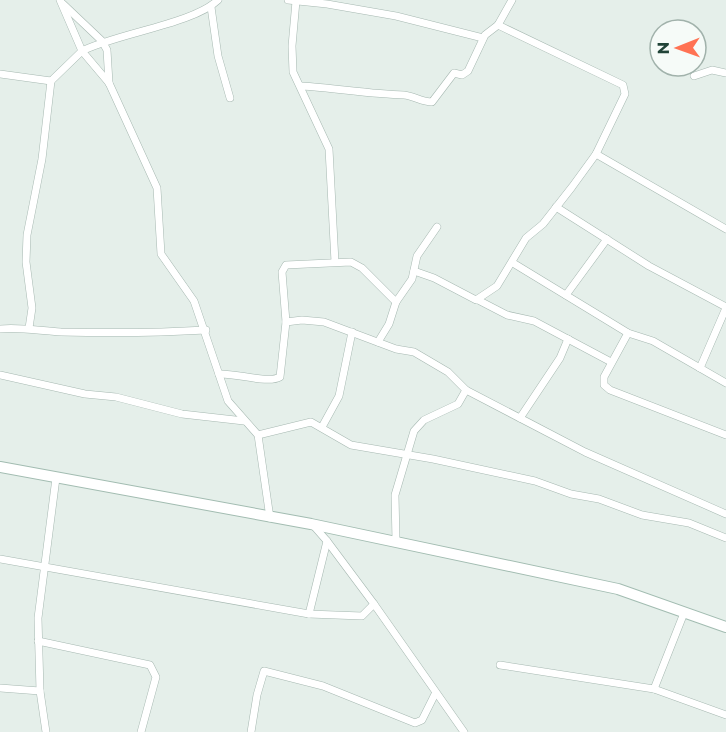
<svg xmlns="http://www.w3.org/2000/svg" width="726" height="732" font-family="Montserrat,sans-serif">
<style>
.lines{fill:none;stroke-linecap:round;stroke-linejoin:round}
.street-casing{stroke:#a6b8b1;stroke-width:8}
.secondary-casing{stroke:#a2bcb1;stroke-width:12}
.street{stroke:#fff;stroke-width:7}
.secondary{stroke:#fff;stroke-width:10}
</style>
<rect width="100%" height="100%" fill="#e5efea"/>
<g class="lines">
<g class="street-casing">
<g id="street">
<path d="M218 0C193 24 118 33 82 51L109 83 157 188 161 254 194 301 228 401 258 435 270 518"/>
<path d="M288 0 327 4 396 16 483 38"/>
<path d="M296 1 292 46 293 72 329 149 335 262"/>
<path d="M63 4 102 41 107 50 109 83"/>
<path d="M211 7 218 56 230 98"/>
<path d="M0 74 51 81 82 51 60 0"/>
<path d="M694 76 712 70 726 73"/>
<path d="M301 86C335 88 370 94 404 95 414 96 422 102 432 102L454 73 462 75 468 71 485 35 498 25 512 0"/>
<path d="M596 154 726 229"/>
<path d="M556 207 649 266 726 307"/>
<path d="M513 263 628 333 653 341 726 383"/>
<path d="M414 271 434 278 476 300 497 286 526 238 543 224 572 187 596 154 625 94 623 85 498 25"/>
<path d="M566 295 607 239"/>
<path d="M478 300 507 315 534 321 611 362"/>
<path d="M286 322 302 320 324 322 396 349 414 352 448 372 466 390 458 404 424 420 414 431 395 495 396 541"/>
<path d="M29 328 32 308 26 262 27 235 42 159 51 81"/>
<path d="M0 329C21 327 40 331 61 332 109 333 157 333 206 330"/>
<path d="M628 333 604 377V385L610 390 726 435"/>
<path d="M378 342 389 324 396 302 412 279 417 256 437 227"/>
<path d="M700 368 726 308"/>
<path d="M219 374C236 373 268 384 280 377L286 322 282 272 286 265 351 262 362 268 396 302"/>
<path d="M0 375 85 394 116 397 182 414 244 421"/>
<path d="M466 390 585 452 726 514"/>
<path d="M520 418 560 358 568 339"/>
<path d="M322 427 339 396 352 332"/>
<path d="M258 435 311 422 351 445 433 459 535 481 571 494 599 499 642 515 689 523 726 538"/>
<path d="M0 559 309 614 362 616 374 604 327 541"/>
<path d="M374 604 464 732"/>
<path d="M309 614 327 541 313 525"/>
<path d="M38 641 150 665 156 677 141 732"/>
<path d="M500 665 654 689 726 715"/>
<path d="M0 688 40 691"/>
<path d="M654 689 684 613"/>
<path d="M46 732 40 691 38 618 56 478"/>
<path d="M251 732 257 695 264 671 323 686 415 723 422 720 435 694"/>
</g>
</g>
<g class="secondary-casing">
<path id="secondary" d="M0 467 311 524 618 589 726 627"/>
</g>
<use href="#street" class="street"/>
<use href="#secondary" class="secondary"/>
</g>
<g transform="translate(678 48) rotate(269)"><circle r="28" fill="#f6fbf8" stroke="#a1b2ab" stroke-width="1.5"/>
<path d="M0-4.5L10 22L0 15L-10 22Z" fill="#ff7253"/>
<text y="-9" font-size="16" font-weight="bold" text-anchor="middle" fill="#214438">N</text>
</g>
</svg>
